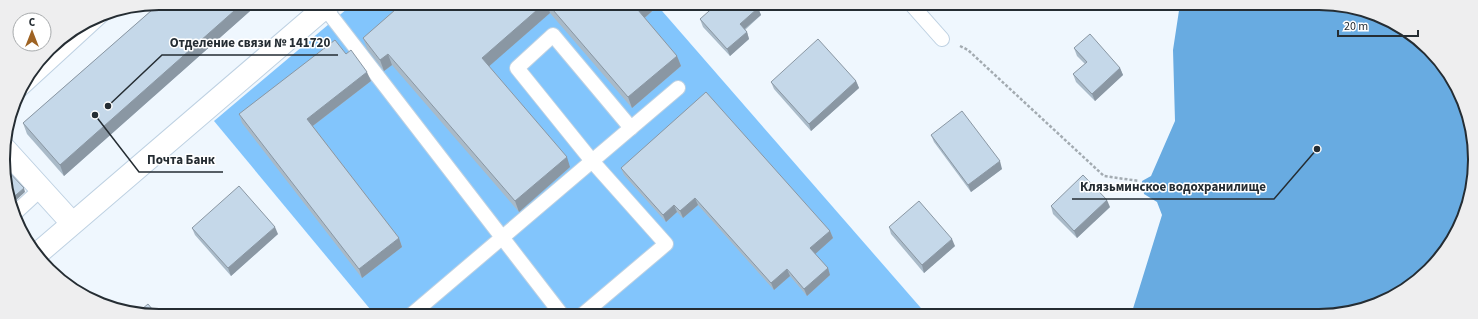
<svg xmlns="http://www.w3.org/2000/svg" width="1478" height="319" font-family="'Source Sans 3',sans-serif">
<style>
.forest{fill:#82c5fc}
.water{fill:#68abe1}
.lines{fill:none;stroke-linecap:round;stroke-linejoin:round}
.lane-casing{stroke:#bed1e2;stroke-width:16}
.street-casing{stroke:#bed1e2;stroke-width:24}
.path{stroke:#a3abb1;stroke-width:2.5;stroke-dasharray:3 2;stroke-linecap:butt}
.lane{stroke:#fff;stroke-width:14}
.street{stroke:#fff;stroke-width:22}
.wall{fill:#a9bac8}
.shaded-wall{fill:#8a97a3}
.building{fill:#c5d8e9;stroke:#8a97a3}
.rim{fill:none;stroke:#252d33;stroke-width:2}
.leader{fill:none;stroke:#252d33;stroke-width:1.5}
.callout-dot{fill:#252d33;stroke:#fff;stroke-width:1.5}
.callout-label{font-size:13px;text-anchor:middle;font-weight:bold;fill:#252d33;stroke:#fff;stroke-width:3;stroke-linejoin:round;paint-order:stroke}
</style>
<rect width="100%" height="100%" fill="#eff7fe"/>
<path class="forest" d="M354 3 656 4 927 315H375L214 121Z"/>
<path class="water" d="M1180 4H1339L1397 24 1443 64 1470 119 1474 180 1459 229 1429 270 1388 300 1339 315H1131L1162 215 1157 202 1144 194 1142 181 1151 176 1175 121 1173 50Z"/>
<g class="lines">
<g class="lane-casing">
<g id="lane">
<path d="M911 4 942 39"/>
<path d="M325 8 562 315"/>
<path d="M19 91 103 14"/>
<path d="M15 213 41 189"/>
<path d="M411 315 678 88"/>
<path d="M582 315 666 244 592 161 517 68 553 35 631 128"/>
</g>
</g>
<g class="street-casing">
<g id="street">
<path d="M4 148 72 223"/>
<path d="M36 255 330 3"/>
</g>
</g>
<path class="path" d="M960 46 968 50 1104 176 1139 181"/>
<use href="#lane" class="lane"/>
<use href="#street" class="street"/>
</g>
<g class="wall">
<path d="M160 3H259L64 176 27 134 23 123Z"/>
<path d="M403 3 660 4 645 18 677 56 681 66 632 108 550 13 489 66 570 167 519 212 392 65 384 71 367 49 363 38Z"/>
<path d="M758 8 761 15 745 30 747 32 749 39 730 56 703 27 700 19Z"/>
<path d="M1074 48 1120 68 1123 75 1095 101 1076 82 1073 74 1085 64 1077 56Z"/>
<path d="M346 54 371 81 313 126 399 238 402 247 362 278 242 123 239 114Z"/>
<path d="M856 81 859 88 811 131 774 89 771 82Z"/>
<path d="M931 135 1002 169 971 192 934 142Z"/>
<path d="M621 168 830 231 833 238 815 254 828 268 830 275 807 296 790 276 774 290 698 205 683 218 677 212 666 222 624 175Z"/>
<path d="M1051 206 1110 207 1077 238 1053 214Z"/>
<path d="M889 227 955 246 924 273 891 234Z"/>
<path d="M192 228 278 234 231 276 195 235Z"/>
</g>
<g class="shaded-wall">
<path d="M243 3H259L64 176 60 165Z"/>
<path d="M545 3H547L550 13 486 69 482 58Z"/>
<path d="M644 4H660L642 20 638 10Z"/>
<path d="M758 8 761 15 742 31 740 24Z"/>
<path d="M747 32 749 39 730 56 727 49Z"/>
<path d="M388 54 392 65 384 71 380 60Z"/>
<path d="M677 56 681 66 632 108 628 97Z"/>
<path d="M1120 68 1123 75 1095 101 1092 94Z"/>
<path d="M367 72 371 81 310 128 307 119Z"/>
<path d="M856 81 859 88 811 131 809 124Z"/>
<path d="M567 157 570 167 519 212 515 201Z"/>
<path d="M1000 161 1002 169 971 192 968 185Z"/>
<path d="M24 188 25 192 11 205 9 201Z"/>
<path d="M695 198 698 205 683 218 680 211Z"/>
<path d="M1107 200 1110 207 1077 238 1074 231Z"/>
<path d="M674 205 677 212 666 222 663 215Z"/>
<path d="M275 227 278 234 231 276 228 268Z"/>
<path d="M830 231 833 238 813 256 810 248Z"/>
<path d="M399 238 402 247 362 278 359 269Z"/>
<path d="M952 239 955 246 924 273 922 265Z"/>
<path d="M828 268 830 275 807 296 804 289Z"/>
<path d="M787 269 790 276 774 290 771 283Z"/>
</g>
<g class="building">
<path d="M160 3H243L60 165 23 123Z"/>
<path d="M403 3H545L482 58 567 157 515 201 388 54 380 60 363 38Z"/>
<path d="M547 3 644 4 638 10 677 56 628 97Z"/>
<path d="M717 4H754L758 8 740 24 747 32 727 49 700 19Z"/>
<path d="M1090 34 1120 68 1092 94 1073 74 1087 62 1074 48Z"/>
<path d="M818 39 856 81 809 124 771 82Z"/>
<path d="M335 40 346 54 351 50 367 72 307 119 399 238 359 269 239 114Z"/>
<path d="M706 92 830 231 810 248 828 268 804 289 787 269 771 283 695 198 680 211 674 205 663 215 621 168Z"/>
<path d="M962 111 1000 161 968 185 931 135Z"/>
<path d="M5 168 24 188 9 201 8 200Z"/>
<path d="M1083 175 1107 200 1074 231 1051 206Z"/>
<path d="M239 186 275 227 228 268 192 228Z"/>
<path d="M919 201 952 239 922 265 889 227Z"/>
<path d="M148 304 157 315H139L136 314Z"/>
</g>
<path d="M0 0H1478V319H0ZM159 10H1319A149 149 0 0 1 1468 159V160A149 149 0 0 1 1319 309H159A149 149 0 0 1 10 160V159A149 149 0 0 1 159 10Z" fill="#eeeeef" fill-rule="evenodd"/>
<path class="rim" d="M159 10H1319A149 149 0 0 1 1468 159V160A149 149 0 0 1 1319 309H159A149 149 0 0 1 10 160V159A149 149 0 0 1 159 10Z"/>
<path class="leader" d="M108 106L162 55H338M95 115L139 172H223M1317 149L1274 199H1072"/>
<g class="callout-dot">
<circle cx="108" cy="106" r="4"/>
<circle cx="95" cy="115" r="4"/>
<circle cx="1317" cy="149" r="4"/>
</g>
<g class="callout-label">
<text x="250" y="47">Отделение связи № 141720</text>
<text x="181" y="164">Почта Банк</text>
<text x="1173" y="191">Клязьминское водохранилище</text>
</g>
<g transform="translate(32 32)"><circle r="19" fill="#ffffff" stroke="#a8abad"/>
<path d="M0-3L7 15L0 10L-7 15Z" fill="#9e6323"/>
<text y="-6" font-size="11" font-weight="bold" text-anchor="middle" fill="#252d33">С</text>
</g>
<path d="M1338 30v6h80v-6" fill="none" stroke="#252d33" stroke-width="2"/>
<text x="1344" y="30" font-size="12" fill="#252d33" stroke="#ffffff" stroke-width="3" paint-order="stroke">20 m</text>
</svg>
